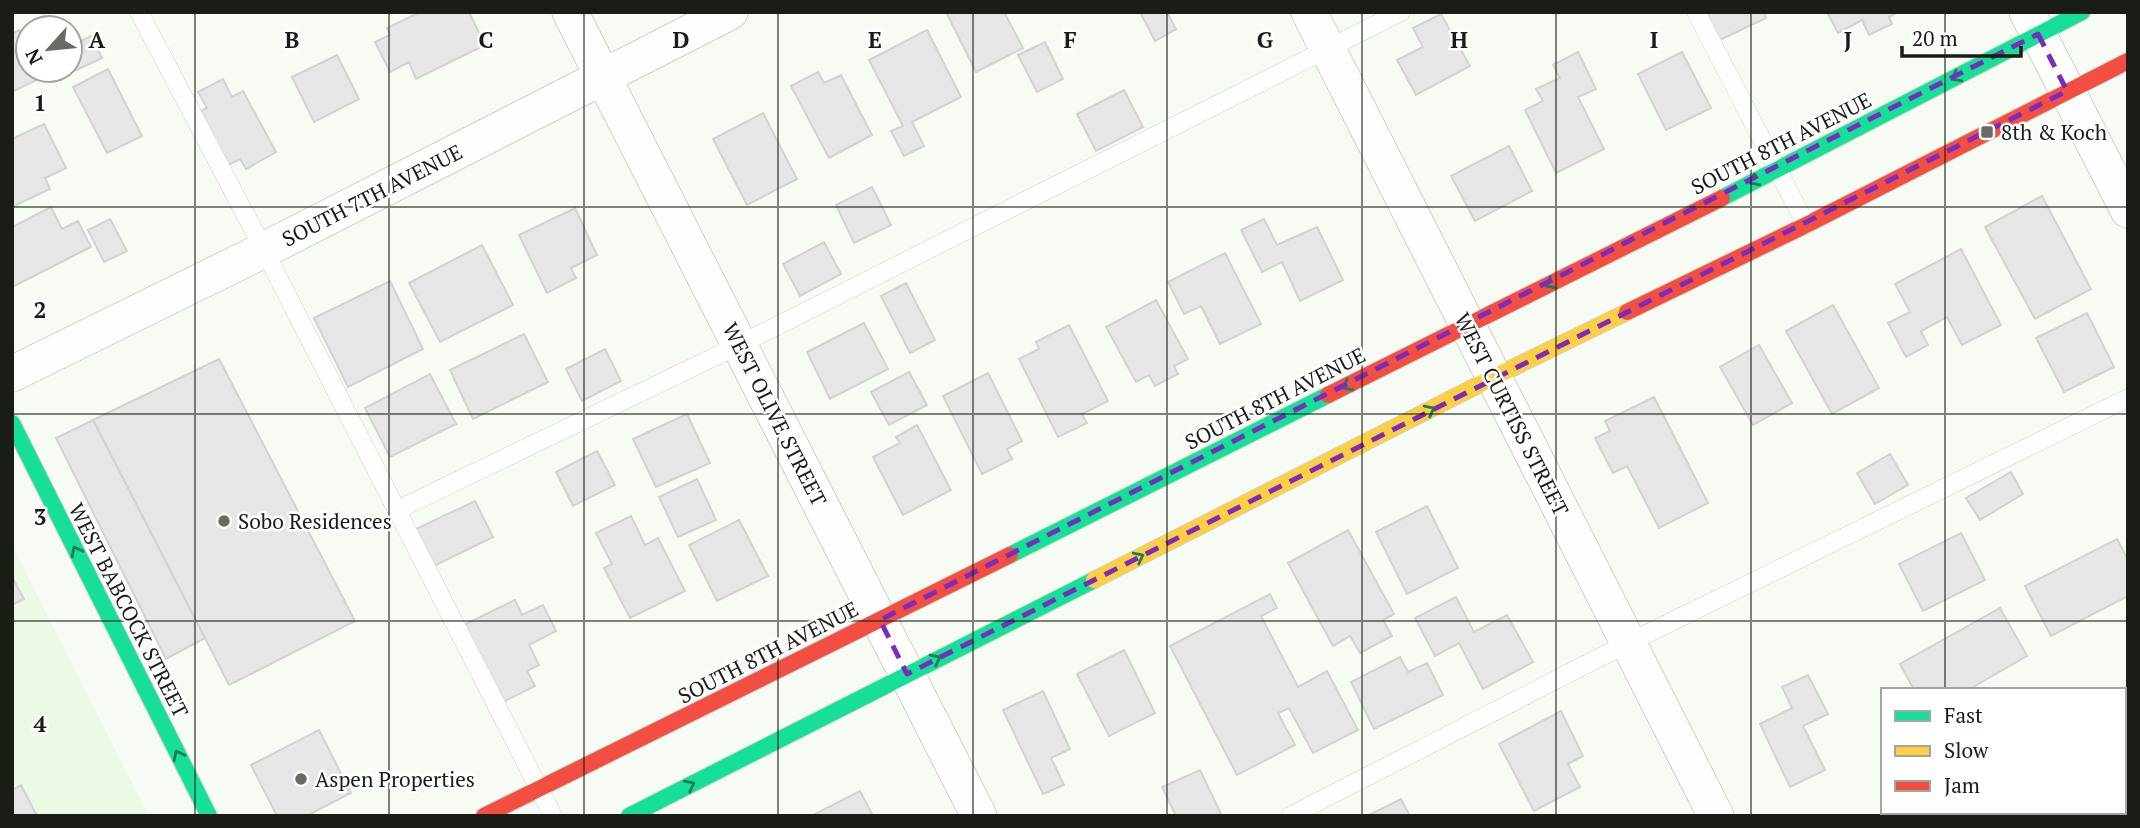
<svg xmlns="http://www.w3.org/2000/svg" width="2140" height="828" font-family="'PT Serif',serif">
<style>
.built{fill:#ecf9e5}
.building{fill:#e7e6e7;stroke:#d3d2d2;stroke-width:2}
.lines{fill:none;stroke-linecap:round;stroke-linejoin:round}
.lane-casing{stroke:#cdd2ca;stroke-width:19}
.street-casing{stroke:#cdd2ca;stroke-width:37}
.fast-casing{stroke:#cdd2ca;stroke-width:18}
.slow-casing{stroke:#cdd2ca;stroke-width:18}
.jam-casing{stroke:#cdd2ca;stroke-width:18}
.lane{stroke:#fefffd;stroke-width:18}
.street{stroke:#fefffd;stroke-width:35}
.fast{stroke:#16e098;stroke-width:16}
.slow{stroke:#ffcf43;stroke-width:16}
.jam{stroke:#f24e42;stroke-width:16}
.oneway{stroke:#177e56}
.marked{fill:none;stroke:#7b2cbf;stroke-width:5;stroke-dasharray:14 9;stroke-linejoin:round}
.grid{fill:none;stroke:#181d15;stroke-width:2;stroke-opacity:0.55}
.poi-dot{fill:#666b63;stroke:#fff;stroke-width:2.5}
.labels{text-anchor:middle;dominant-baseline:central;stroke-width:5;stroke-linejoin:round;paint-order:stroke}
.poi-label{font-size:21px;fill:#181d15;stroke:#fff;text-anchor:start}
.street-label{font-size:21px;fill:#181d15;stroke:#fff}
.grid-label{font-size:23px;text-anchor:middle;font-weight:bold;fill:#181d15;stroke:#fff;stroke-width:5;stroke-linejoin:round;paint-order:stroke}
</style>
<rect width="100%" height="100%" fill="#f6fcf4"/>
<path class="built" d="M12 546 149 816H12Z"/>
<g class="building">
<path d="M420 12H469L485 45 416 79 409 62 390 72 375 42 390 35 387 28Z"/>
<path d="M946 12H1004L1023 48 976 72Z"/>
<path d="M1140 12H1167L1176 29 1155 41Z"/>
<path d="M1705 12H1764L1766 18 1718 41Z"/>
<path d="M1827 12H1898L1889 17 1892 24 1869 35 1862 20 1838 33Z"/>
<path d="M1441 14 1470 66 1416 95 1397 60 1423 47 1413 28Z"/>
<path d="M19 30 28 49V70H38L41 78 12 92V34Z"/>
<path d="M927 30 961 97 912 122 924 146 904 156 891 131 903 126 869 60Z"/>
<path d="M91 36 102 58 64 76 61 70H70V46Z"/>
<path d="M1045 42 1063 79 1037 92 1018 55Z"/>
<path d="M1578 52 1596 89 1578 97 1604 149 1556 173 1525 110 1543 101 1536 89 1560 78 1553 65Z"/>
<path d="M1682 52 1711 108 1666 130 1638 74Z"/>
<path d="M337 55 359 99 314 122 292 77Z"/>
<path d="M108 69 142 136 107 153 73 87Z"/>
<path d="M818 72 824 83 841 75 872 135 829 158 791 86Z"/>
<path d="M223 79 232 97 243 91 276 152 246 169 240 159 226 166 197 113 207 108 198 92Z"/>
<path d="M1124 90 1143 127 1096 151 1077 114Z"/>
<path d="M763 113 797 179 747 205 713 139Z"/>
<path d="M44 124 66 168 45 178 50 189 12 207V139Z"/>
<path d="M1509 146 1532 191 1475 221 1451 176Z"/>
<path d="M872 187 891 225 854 243 836 205Z"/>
<path d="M2042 196 2091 289 2035 319 1985 227Z"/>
<path d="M51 207 62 229 78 221 91 247 12 287V227Z"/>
<path d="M575 208 597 255 571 268 576 278 547 293 519 235Z"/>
<path d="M110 219 127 251 104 262 88 230Z"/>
<path d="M1264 219 1277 245 1317 227 1343 280 1300 301 1282 262 1262 272 1241 230Z"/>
<path d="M824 242 841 274 800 296 783 264Z"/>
<path d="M482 245 513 305 440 342 409 283Z"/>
<path d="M1961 249 2001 325 1962 345 1947 317 1921 331 1928 345 1906 357 1888 323 1910 312 1895 284Z"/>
<path d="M1225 253 1261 324 1220 344 1201 306 1184 314 1168 282Z"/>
<path d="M390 281 423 349 348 387 314 318Z"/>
<path d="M906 283 935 340 910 353 881 296Z"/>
<path d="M1156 300 1188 359 1174 366 1178 374 1155 386 1149 375 1136 382 1106 327Z"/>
<path d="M1833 305 1879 388 1832 414 1786 331Z"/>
<path d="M2087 313 2114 367 2064 392 2036 338Z"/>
<path d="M864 323 888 369 830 399 807 352Z"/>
<path d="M1069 325 1108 401 1082 414 1087 423 1058 437 1019 359 1039 349 1036 342Z"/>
<path d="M524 334 548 382 473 419 450 370Z"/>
<path d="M1759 345 1792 403 1753 425 1720 367Z"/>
<path d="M605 349 621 381 582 401 566 369Z"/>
<path d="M219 359 355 621 229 685 93 420Z"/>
<path d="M909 372 927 405 889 425 871 392Z"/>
<path d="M988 373 1022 441 1007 449 1012 459 982 474 943 396Z"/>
<path d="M430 374 456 424 390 457 365 408Z"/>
<path d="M1654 397 1708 503 1659 528 1627 466 1613 473 1595 438 1610 431 1605 421Z"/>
<path d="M687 414 710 463 656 487 633 439Z"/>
<path d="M93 420 205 638 166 659 56 438Z"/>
<path d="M917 425 951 490 903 515 873 457 900 443 896 437Z"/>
<path d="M597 451 615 485 573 506 556 472Z"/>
<path d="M1890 454 1908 485 1875 504 1857 473Z"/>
<path d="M2011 472 2023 494 1980 520 1966 498Z"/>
<path d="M697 479 716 520 678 537 659 497Z"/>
<path d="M475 501 493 537 434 566 416 529Z"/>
<path d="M1427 506 1458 568 1407 594 1376 532Z"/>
<path d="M631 516 645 545 658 538 685 591 630 618 604 568 612 564 596 533Z"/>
<path d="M739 520 768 576 717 601 689 545Z"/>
<path d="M1348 530 1394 614 1383 620 1392 636 1360 653 1350 636 1333 646 1288 563Z"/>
<path d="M1961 533 1985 580 1923 611 1899 564Z"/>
<path d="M2117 539 2128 560V596L2051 636 2025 586Z"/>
<path d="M12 577 24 599 12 605Z"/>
<path d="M1270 594 1277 608 1261 616 1298 687 1327 671 1358 730 1313 753 1289 708 1278 713 1295 745 1237 775 1170 646Z"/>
<path d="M1456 597 1474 632 1507 615 1533 662 1483 689 1459 643 1435 656 1415 618Z"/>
<path d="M515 600 522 615 543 605 556 631 529 645 539 665 527 671 535 686 503 702 464 625Z"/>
<path d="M2000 608 2027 656 1968 690H1914L1900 664Z"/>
<path d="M1124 650 1155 713 1109 736 1077 674Z"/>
<path d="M1400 657 1408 672 1427 663 1443 695 1374 729 1351 682Z"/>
<path d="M1808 675 1828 714 1803 726 1825 770 1790 787 1760 724 1792 708 1782 687Z"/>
<path d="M1043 691 1070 749 1051 758 1064 785 1043 794 1003 710Z"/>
<path d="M1561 711 1583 756 1568 764 1580 787 1534 811 1499 744Z"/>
<path d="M319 730 351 793 306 816H277L251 765Z"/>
<path d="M1200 770 1222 816H1176L1162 787Z"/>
<path d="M21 785 37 816H12V790Z"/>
<path d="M860 791 873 816H816L815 814Z"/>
<path d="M1401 799 1410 816H1367Z"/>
</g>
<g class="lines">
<g class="lane-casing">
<g id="lane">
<path d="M139 12 264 250 553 816"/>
<path d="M1696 12 1806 225"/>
<path d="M397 510 739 345 1401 12"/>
<path d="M1290 816 1628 643 2128 398"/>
</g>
</g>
<g class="street-casing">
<g id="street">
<path d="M570 12 979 816"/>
<path d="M1309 12 1716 816"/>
<path d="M2027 12 2128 210"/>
<path d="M12 374 264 250 730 12"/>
<path d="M2124 718 2128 716"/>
<path d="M1927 816 1934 812"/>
</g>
</g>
<g class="fast-casing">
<g id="fast">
<path d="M1722 198 2082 12"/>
<path d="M12 423 209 816"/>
<path d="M1010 555 1328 395"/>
<path d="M629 816 1094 580"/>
</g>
</g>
<g class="slow-casing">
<path id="slow" d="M1094 580 1494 377 1627 312"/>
</g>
<g class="jam-casing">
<g id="jam">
<path d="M1627 312 1806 225 2128 61"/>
<path d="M1328 395 1722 198"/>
<path d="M484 816 1010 555"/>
</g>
</g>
<use href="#lane" class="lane"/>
<use href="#street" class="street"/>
<use href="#fast" class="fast"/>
<use href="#slow" class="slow"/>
<use href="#jam" class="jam"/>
</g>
<defs><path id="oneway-chevron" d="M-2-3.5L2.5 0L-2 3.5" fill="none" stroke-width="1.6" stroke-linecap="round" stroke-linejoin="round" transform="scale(1.75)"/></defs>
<g class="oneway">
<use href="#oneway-chevron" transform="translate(1956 77) rotate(152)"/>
<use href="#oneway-chevron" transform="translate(1754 181) rotate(153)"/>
<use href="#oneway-chevron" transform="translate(1550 284) rotate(153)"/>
<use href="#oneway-chevron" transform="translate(1347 386) rotate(153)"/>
<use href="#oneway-chevron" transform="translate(1430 410) rotate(-27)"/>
<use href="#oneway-chevron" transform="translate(76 551) rotate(-117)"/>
<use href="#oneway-chevron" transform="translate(1139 557) rotate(-27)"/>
<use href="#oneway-chevron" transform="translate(936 659) rotate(-27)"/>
<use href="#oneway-chevron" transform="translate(178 755) rotate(-117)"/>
<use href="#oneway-chevron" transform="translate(690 785) rotate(-27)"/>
</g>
<path class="marked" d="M2038 34 2067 91 907 674 880 620Z"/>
<path class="grid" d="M195 12V816M389 12V816M584 12V816M778 12V816M973 12V816M1167 12V816M1362 12V816M1556 12V816M1751 12V816M1945 12V690M12 207H2128M12 414H2128M12 621H2128M1945 812V816"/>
<g class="poi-dot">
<rect x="1980" y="125" width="14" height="14" rx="3.5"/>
<circle cx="224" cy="521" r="7"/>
<circle cx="301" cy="779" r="7"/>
</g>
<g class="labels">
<g class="poi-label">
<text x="2001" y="132">8th &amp; Koch</text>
<text x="238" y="521">Sobo Residences</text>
<text x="315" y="779">Aspen Properties</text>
</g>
<g class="street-label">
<text transform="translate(1781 143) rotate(-27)">SOUTH 8TH AVENUE</text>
<text transform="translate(372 195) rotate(-27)">SOUTH 7TH AVENUE</text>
<text transform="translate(1275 398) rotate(-27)">SOUTH 8TH AVENUE</text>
<text transform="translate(775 414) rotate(63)">WEST OLIVE STREET</text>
<text transform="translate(1512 414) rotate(63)">WEST CURTISS STREET</text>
<text transform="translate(129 610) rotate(63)">WEST BABCOCK STREET</text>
<text transform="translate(768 652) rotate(-27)">SOUTH 8TH AVENUE</text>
</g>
</g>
<g class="grid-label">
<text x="97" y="48">A</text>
<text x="292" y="48">B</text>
<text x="486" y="48">C</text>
<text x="681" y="48">D</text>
<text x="875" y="48">E</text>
<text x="1070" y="48">F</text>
<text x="1265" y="48">G</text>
<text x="1459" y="48">H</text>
<text x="1654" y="48">I</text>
<text x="1848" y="48">J</text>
<text x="40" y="111">1</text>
<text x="40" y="318">2</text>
<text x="40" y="525">3</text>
<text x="40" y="732">4</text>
</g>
<rect width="2140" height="828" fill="none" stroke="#181d15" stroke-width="28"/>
<rect x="1881" y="688" width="245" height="126" fill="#ffffff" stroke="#a3a5a1" stroke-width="2"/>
<rect x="1895" y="711" width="35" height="10" fill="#16e098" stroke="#a3a5a1" stroke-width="2"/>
<text x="1944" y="723" font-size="21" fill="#181d15">Fast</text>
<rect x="1895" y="746" width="35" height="10" fill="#ffcf43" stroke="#a3a5a1" stroke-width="2"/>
<text x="1944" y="758" font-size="21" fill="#181d15">Slow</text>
<rect x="1895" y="781" width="35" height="10" fill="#f24e42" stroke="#a3a5a1" stroke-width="2"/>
<text x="1944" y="793" font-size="21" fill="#181d15">Jam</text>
<g transform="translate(49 49) rotate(243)"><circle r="33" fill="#ffffff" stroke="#a3a5a1" stroke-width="2"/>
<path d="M0-5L12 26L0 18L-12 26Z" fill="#666b63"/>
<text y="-10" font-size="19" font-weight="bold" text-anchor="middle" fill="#181d15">N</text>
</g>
<path d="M1902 46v10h119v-10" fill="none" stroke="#181d15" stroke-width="3.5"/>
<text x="1912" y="46" font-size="21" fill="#181d15" stroke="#ffffff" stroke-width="5" paint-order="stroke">20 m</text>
</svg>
